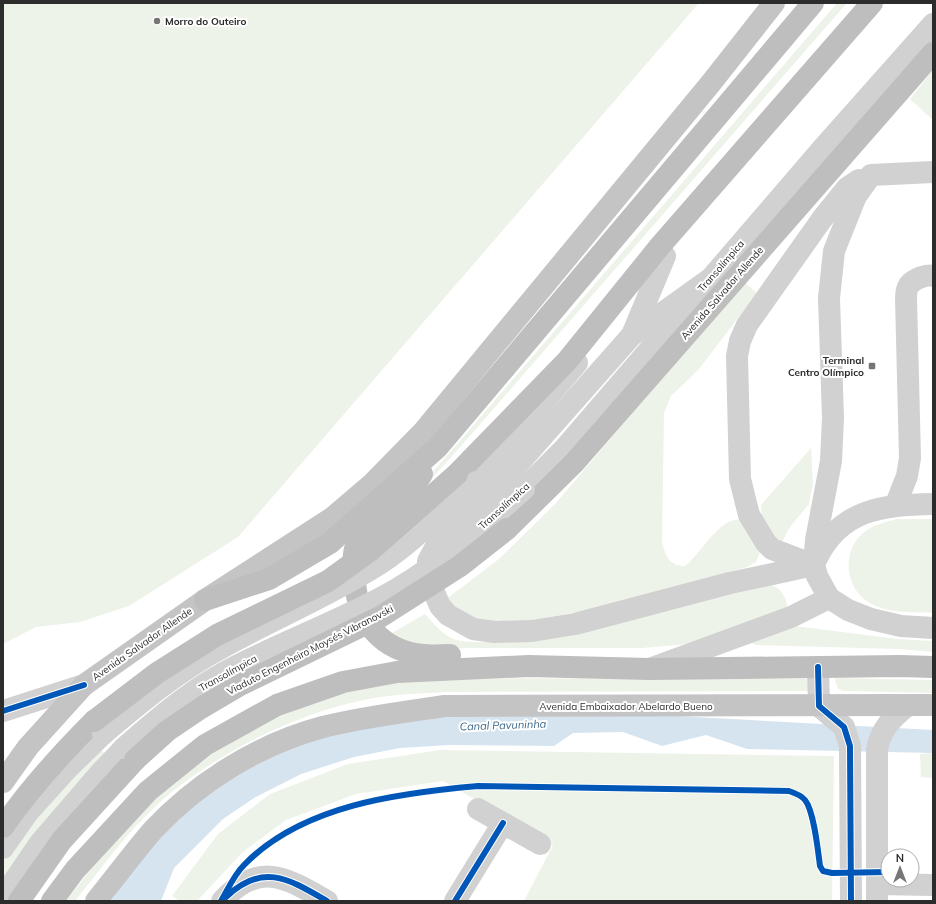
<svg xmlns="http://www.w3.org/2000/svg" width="936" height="904" font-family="Mulish,sans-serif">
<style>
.green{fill:#eef3ea}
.water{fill:#d6e4f0}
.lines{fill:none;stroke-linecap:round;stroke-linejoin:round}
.minor{stroke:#d1d1d1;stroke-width:22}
.major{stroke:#c4c4c4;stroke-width:22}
.highway{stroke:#bebebe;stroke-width:22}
.minor-bridge{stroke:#d1d1d1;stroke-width:22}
.highway-bridge{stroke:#bebebe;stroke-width:22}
.cycleway-casing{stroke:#fff;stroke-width:8}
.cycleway{stroke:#0057b8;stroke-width:6}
.poi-dot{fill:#767676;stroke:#fff;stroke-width:1.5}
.labels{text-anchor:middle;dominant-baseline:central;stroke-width:4;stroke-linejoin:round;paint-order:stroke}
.poi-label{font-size:10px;font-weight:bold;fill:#2c2c2c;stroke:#fff;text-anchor:start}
.street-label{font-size:10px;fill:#2c2c2c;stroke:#fff}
.water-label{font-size:11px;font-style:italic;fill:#3c688b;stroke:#fff}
</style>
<rect width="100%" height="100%" fill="#fff"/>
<g class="green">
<path d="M3 3H699L238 537 129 606 80 622 36 627 3 644Z"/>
<path d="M837 3H847L462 445 395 519V515L458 443Z"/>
<path d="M933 70V120L910 99Z"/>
<path d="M741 279 757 293 699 369 671 396 664 413 662 543C666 556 669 566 685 566 701 554 720 516 740 520L760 552 756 562 747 567C680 586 614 606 545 618 529 621 504 626 488 623 471 620 459 610 445 600L499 559 556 503 650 392Z"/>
<path d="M811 448 813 483 809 504 790 527 782 542H778L762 517 761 505Z"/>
<path d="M897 519H933V613C912 612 889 614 870 603 845 589 841 552 863 533 873 525 885 522 897 519Z"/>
<path d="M771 585C781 588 788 599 787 610L691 644 642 648H440L404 641 392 633 425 614C450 643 454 642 492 642L753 587Z"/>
<path d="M795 626 897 639 933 641V652L899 649 756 645 752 643 753 641Z"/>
<path d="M444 678 808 679 811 691 445 692C418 694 391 694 364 700 294 714 211 756 158 804 126 833 102 868 75 901H66L120 832 194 762 266 721 311 703 359 688 395 682Z"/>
<path d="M836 678 933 680V693L843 691 838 689 835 680Z"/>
<path d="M440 750 834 756 832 901H524L553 845 443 781 356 794 286 820 243 852 197 901H180L172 896 218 834 270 794 348 764Z"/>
<path d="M100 751 105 752 3 887V862L41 812 72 777Z"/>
<path d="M933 753V778L921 777 920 754Z"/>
</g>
<path class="water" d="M602 712 933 730V753L747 749 706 735 662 746 623 732 573 733 554 746 449 745 400 748 354 757 301 774 254 798 223 819 174 868 161 901H111L158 831 182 808 283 744 391 715Z"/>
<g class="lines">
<g class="minor">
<path d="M933 172 871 175 856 196 834 251 829 298 833 418 831 461 816 540 814 565 817 576 829 598 848 610 871 619 901 626 933 628"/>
<path d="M710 279 632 335 488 498 440 539 428 561V572L434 592 440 606 448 615 473 629 495 632 532 631 575 624 730 583 814 565"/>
<path d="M632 335 665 256"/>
<path d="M476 482 577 363"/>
<path d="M524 489 565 448 823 148 933 24"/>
<path d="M896 504 907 476 910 458 906 298C906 294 907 288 909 285 914 279 926 274 933 276"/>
<path d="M816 560C840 509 882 505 933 504"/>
<path d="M814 565 772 549 766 543 749 515 740 479 737 356 740 341 747 325 822 219 847 188 859 180"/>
<path d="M818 667 819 706 844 727 850 746 851 901"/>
<path d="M652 668 791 617 829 598"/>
<path d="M3 711 84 685"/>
<path d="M478 809 540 844"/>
<path d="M3 848 29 811 67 769 103 734"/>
<path d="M877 884 933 885"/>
<path d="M3 897 40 843 102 771 124 748"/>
<path d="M222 901C259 860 287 878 327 901"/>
<path d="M455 901 503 823"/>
<path d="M877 901V750C880 730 892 718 907 706"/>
</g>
<g class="major">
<path d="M3 782 28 747 84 685 205 600 332 518 373 483 423 432 711 83 774 3"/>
<path d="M96 901C115 878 133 853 153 830 198 782 259 744 323 727 363 717 404 712 445 706L933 705"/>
</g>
<g class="highway">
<path d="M422 474C417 481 413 488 408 494 395 508 361 533 355 549 352 559 354 572 355 582 358 622 382 651 423 655 432 656 441 655 450 655"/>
<path d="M457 474 567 361 660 246 872 3"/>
<path d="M507 529 574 463 933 53"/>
<path d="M205 600 269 579 330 543 438 447 813 3"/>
<path d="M3 827C30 788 61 754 94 721"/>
<path d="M19 901 62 840 135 760"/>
<path d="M52 901 75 870 148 791 205 745 277 705 343 682 397 672 529 666 649 669 900 666 933 667"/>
</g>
<g class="minor-bridge">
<path d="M103 734C141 702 178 671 223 647 275 618 331 595 381 563 415 540 445 509 476 482"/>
<path d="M124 748C155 721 187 693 223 673 273 646 327 626 377 600 432 572 478 530 524 489"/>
</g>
<g class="highway-bridge">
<path d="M94 721 157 673 217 635 328 581 371 550 457 474"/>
<path d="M135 760 167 731 201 708 240 685 380 617 460 566 507 529"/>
</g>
<g class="cycleway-casing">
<g id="cycleway">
<path d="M818 667 819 706 844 727 850 746 851 901"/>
<path d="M3 711 84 685"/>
<path d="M226 897C263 862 289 879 327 901"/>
<path d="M221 901C228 889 234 875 244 865 302 805 399 793 478 786L789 791C795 793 801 795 805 800 814 811 818 851 820 866L823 871 832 873 888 872"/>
<path d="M455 901 503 823"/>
</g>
</g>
<use href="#cycleway" class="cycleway"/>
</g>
<g class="poi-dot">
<circle cx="157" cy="21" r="4"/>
<rect x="868" y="362" width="8" height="8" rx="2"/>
</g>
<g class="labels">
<g class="poi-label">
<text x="165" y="21">Morro do Outeiro</text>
<text x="864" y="360" text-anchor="end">Terminal<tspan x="864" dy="12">Centro Olímpico</tspan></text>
</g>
<g class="street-label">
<text transform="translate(721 266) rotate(-49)">Transolímpica</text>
<text transform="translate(722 293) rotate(-49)">Avenida Salvador Allende</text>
<text transform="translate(504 506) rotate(-42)">Transolímpica</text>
<text transform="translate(142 644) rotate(-35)">Avenida Salvador Allende</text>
<text transform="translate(310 650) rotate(-27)">Viaduto Engenheiro Moysés Vibranovski</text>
<text transform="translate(228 673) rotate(-29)">Transolímpica</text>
<text x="626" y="706">Avenida Embaixador Abelardo Bueno</text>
</g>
<g class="water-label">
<text transform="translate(503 725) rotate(-2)">Canal Pavuninha</text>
</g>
</g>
<rect width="936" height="904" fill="none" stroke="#2c2c2c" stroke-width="8"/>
<g transform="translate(900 868)"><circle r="19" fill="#ffffff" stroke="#ababab"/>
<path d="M0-3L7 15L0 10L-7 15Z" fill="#767676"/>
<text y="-6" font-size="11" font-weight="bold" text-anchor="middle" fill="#2c2c2c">N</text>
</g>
</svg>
